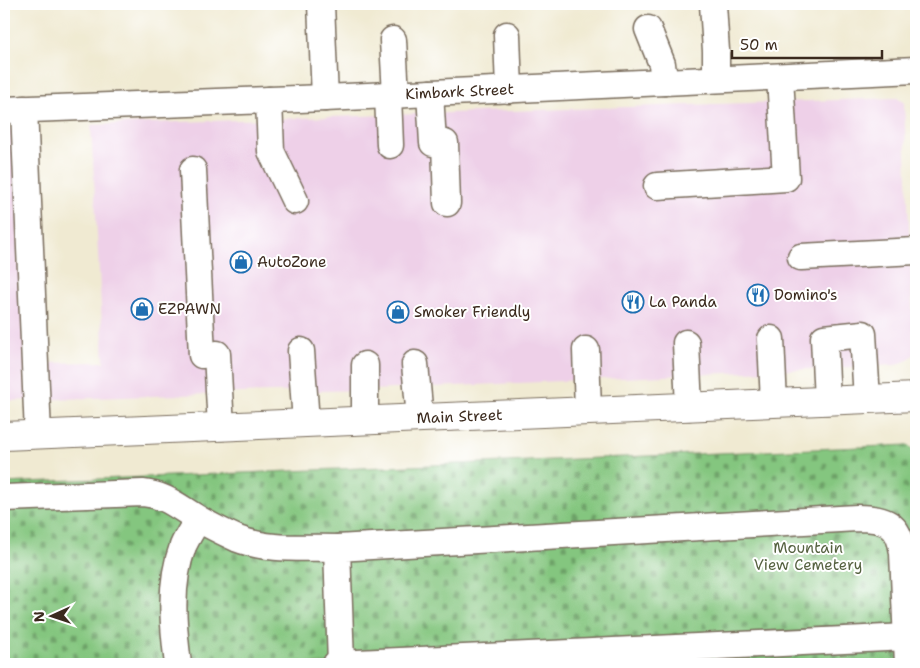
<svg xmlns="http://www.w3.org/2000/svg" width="920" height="668" font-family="'Shantell Sans',sans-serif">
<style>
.built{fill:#eed0e8}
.cemetery{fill:url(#cemetery-stones);stroke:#60784e}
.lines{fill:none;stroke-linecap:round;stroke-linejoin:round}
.minor-casing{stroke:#7a6d5d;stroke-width:29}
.highway-casing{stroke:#7a6d5d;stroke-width:30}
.minor{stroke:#fff;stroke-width:26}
.highway{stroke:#fff;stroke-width:28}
.labels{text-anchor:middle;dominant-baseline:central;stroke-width:4;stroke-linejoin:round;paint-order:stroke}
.street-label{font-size:15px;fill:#3b2a1e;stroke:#fff}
.poi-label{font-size:15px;fill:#3b2a1e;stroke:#fff;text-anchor:start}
.park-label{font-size:15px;fill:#556140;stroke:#fff}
</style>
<defs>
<pattern id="cemetery-stones" width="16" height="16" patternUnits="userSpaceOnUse" patternTransform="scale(1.25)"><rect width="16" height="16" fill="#84c67f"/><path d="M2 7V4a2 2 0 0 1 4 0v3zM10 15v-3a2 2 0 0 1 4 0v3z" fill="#6da167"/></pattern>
</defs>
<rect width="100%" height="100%" fill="#fff"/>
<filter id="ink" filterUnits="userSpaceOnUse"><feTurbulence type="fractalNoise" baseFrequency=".02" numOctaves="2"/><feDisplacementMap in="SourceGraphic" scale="10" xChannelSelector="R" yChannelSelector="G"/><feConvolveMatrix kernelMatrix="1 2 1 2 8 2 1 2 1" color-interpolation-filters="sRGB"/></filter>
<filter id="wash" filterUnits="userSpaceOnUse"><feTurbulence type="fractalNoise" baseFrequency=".0096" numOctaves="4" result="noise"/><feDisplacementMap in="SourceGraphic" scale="20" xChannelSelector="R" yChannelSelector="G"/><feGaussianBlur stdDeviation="1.12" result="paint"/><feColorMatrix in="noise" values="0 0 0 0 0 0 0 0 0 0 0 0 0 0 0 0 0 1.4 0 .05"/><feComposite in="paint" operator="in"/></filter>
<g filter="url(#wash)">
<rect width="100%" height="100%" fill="#f0ead2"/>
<path class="built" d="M897 98 901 99 904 103 914 354 908 360 896 365 371 390 270 392 4 401V129L32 128 43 363 104 362 91 125Z"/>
<path class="cemetery" d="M908 445 916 453V664H4V483Z"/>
</g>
<g filter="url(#ink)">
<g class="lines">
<g class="minor-casing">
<g id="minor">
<path d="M321 4 325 98"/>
<path d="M713 4 716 51V79"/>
<path d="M648 29 662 64 664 82"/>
<path d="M507 35 509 90"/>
<path d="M393 40 396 95"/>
<path d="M430 93 433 143"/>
<path d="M388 95 390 145"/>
<path d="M269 100 271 151 295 201"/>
<path d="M24 109 38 434"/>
<path id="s1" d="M4 110 325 98 916 70"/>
<path d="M445 143 447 203"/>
<path d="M193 170 202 355"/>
<path d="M657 186 786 178 780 77"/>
<path d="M801 257 916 251"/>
<path d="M771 339 774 403"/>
<path d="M686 343 689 407"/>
<path d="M586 350 588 411"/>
<path d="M301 351 306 423"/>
<path d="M217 354 221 427"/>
<path d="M415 364 420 418"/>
<path d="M827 401 824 338 863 334 867 399"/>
<path d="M365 420V365"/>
<path d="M4 498 143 493C166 495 178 507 197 518 210 526 225 533 238 539 269 551 304 547 337 548"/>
<path d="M178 664C173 625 169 584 183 546 187 537 193 528 198 519"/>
<path d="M336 664 907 637"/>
<path d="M341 664 337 548 857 518C885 518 899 523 903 553L908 664"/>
</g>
</g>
<g class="highway-casing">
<g id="highway">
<path id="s2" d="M4 436 916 397"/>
</g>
</g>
<use href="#minor" class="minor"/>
<use href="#highway" class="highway"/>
</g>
</g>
<defs>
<g id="shop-ring" transform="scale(1.125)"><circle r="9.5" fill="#fff" stroke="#1f6fb2" stroke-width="1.5"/><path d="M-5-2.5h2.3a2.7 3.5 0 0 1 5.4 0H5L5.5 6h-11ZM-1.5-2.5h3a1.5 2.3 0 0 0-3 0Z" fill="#1f6fb2"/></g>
<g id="restaurant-ring" transform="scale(1.125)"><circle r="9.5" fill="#fff" stroke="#1f6fb2" stroke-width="1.5"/><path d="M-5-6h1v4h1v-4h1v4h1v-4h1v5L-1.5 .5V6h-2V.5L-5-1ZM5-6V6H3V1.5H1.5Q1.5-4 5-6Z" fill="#1f6fb2"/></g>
</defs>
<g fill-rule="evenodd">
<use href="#shop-ring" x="241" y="262"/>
<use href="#restaurant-ring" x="758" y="295"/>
<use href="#restaurant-ring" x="633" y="302"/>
<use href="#shop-ring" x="142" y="309"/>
<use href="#shop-ring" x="398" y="312"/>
</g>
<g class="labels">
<g class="street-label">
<text stroke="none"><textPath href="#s1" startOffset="456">Kimbark Street</textPath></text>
<text stroke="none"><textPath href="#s2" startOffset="456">Main Street</textPath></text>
</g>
<g class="poi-label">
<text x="257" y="262">AutoZone</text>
<text x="774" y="295">Domino's</text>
<text x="649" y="302">La Panda</text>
<text x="158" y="309">EZPAWN</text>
<text x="414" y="312">Smoker Friendly</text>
</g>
<g class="park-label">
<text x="808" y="548">Mountain<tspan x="808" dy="17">View Cemetery</tspan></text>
</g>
</g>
<rect width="920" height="668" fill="none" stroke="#fff" stroke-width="20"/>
<g transform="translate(52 616) rotate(267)" stroke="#ffffff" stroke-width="4" paint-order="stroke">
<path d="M0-4L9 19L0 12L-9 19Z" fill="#3b2a1e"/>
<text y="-8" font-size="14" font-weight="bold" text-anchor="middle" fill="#3b2a1e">N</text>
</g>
<path d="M732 50v8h150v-8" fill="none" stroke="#3b2a1e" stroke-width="2.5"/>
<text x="740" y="50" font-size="15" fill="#3b2a1e" stroke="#ffffff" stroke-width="4" paint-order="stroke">50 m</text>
</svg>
